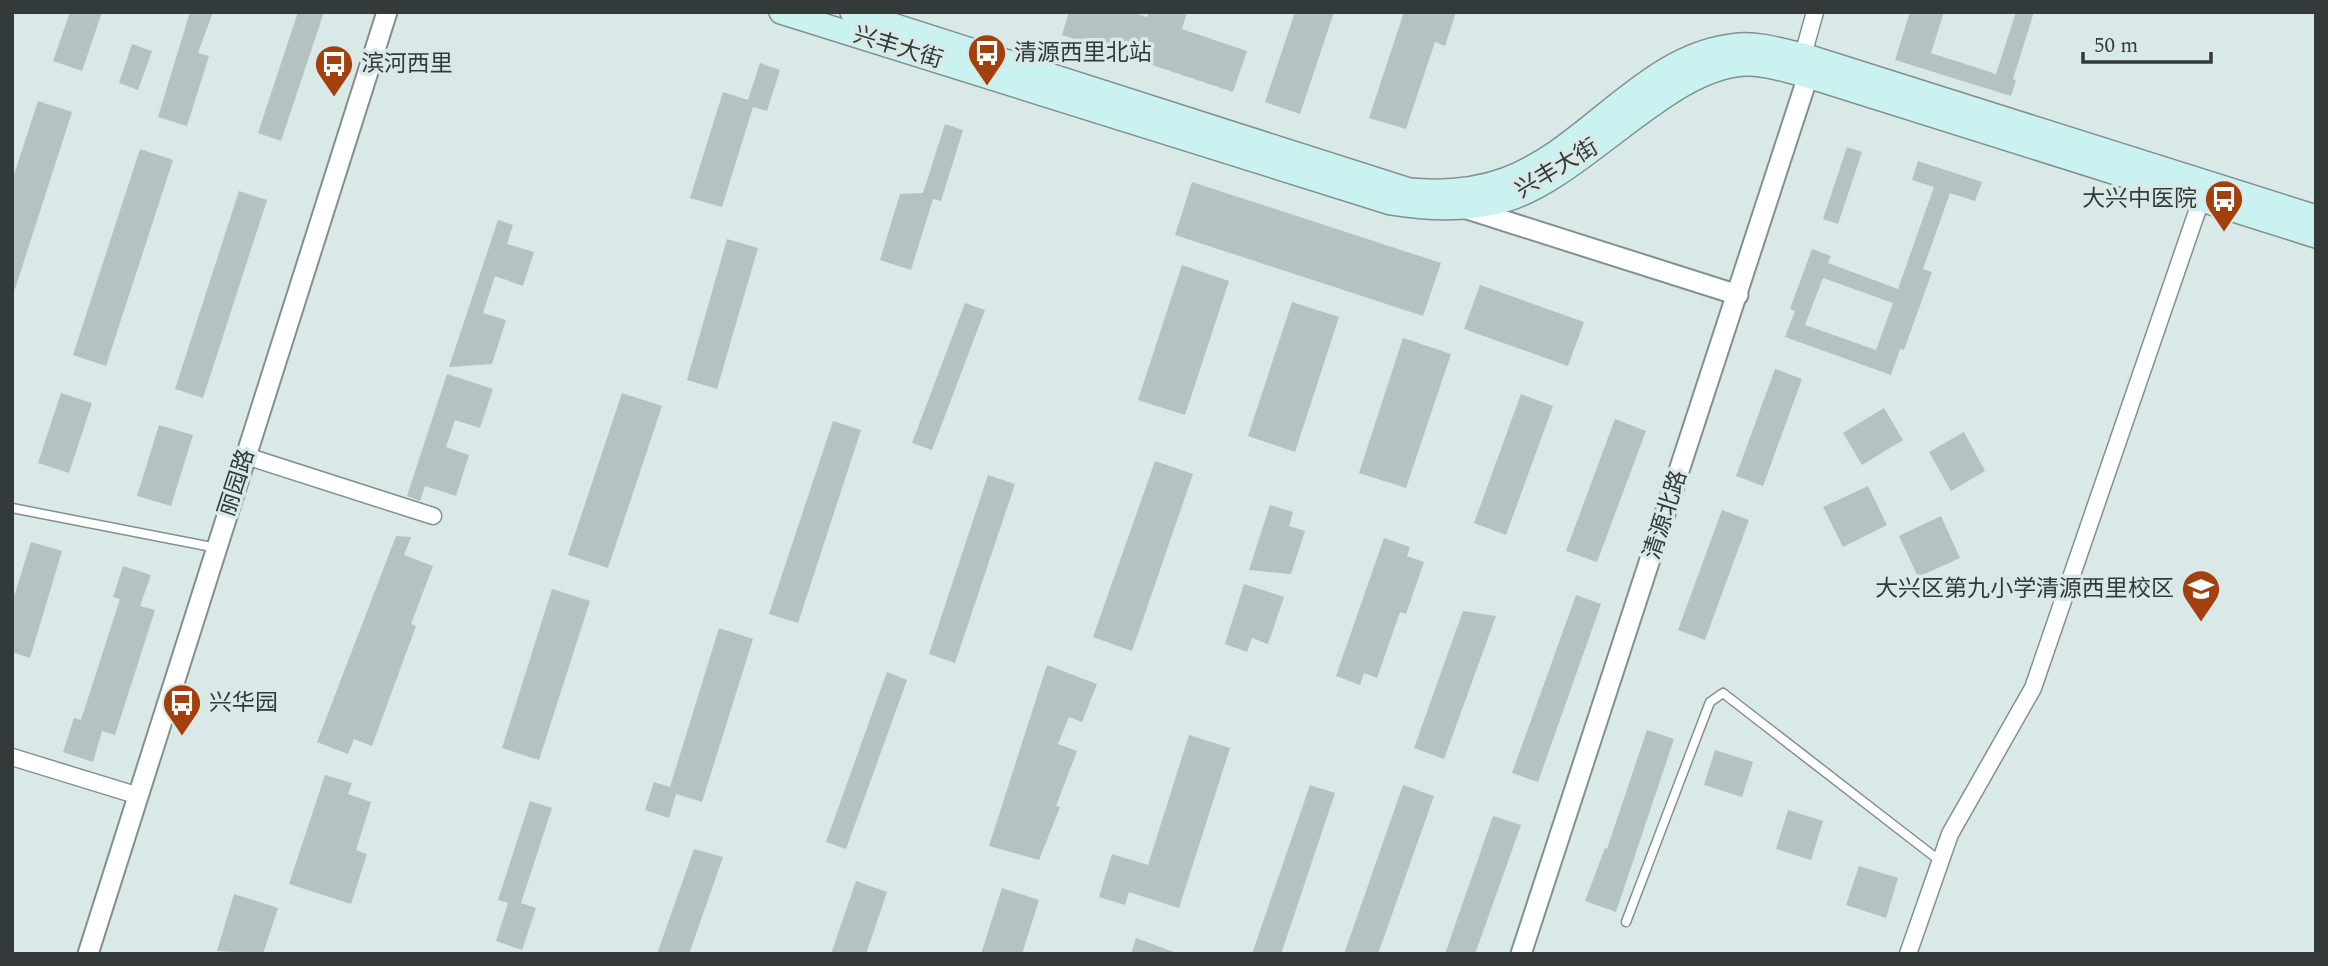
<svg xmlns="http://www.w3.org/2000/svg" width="2328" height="966" font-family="Spectral,'Noto Sans SC',serif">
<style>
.building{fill:#b3c3c1;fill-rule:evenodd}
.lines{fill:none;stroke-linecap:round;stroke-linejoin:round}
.service-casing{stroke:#82908f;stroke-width:11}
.minor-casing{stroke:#82908f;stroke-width:19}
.tertiary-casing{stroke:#82908f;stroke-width:23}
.secondary-casing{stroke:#82908f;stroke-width:26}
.service{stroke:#fff;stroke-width:8}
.minor{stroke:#fff;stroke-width:16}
.tertiary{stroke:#fff;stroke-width:19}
.secondary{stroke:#caf2f0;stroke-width:23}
.labels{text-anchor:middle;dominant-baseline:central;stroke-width:7;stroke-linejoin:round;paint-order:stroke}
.street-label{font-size:23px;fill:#343a3a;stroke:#d9e9e8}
.poi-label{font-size:23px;fill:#343a3a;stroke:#d9e9e8;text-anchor:start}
</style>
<rect width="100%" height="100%" fill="#d9e9e8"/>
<g class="building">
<path d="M70 12H102L82 71 53 61Z"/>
<path d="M190 12H213L198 53 209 56 187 126 158 117Z"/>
<path d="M298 12H324L281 141 258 133Z"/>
<path d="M1069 12H1131L1147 17 1149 12H1187L1182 29 1247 51 1233 92 1062 35Z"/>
<path d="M1295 12H1334L1300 114 1265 102Z"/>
<path d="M1404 12H1456L1445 46 1435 42 1406 129 1369 118Z"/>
<path d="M1910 12H1944L1931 53 1996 74 2016 12H2034L2013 79 2016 80 2011 96 1895 60Z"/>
<path d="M132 44 152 51 138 90 119 83Z"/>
<path d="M760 63 780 70 767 111 753 107 722 207 690 198 723 92 748 100Z"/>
<path d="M38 101 72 112 15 289 12 288V181Z"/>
<path d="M945 124 963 130 941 201 933 199 911 270 880 260 900 194 923 193Z"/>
<path d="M1847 147 1862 152 1838 224 1823 219Z"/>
<path d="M140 149 173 160 106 366 73 355Z"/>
<path d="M1918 161 1982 182 1975 201 1950 193 1923 269 1932 272 1904 350 1900 349 1891 375 1785 337 1795 311 1790 309 1812 249 1831 256 1828 263 1898 289 1934 187 1912 180ZM1823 278 1893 303 1876 350 1805 325Z"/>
<path d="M1192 182 1441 263 1423 316 1175 235Z"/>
<path d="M239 191 267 200 203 398 175 389Z"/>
<path d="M498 220 513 225 507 244 534 252 523 286 495 276 483 313 506 320 492 364 449 367Z"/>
<path d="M727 239 758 248 717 389 687 380Z"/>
<path d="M1182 265 1229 281 1185 415 1138 400Z"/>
<path d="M1480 285 1584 322 1568 366 1464 329Z"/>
<path d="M1292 302 1339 317 1295 452 1248 436Z"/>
<path d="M965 303 985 310 932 450 912 443Z"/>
<path d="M1403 338 1451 354 1406 488 1359 473Z"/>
<path d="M1775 369 1802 379 1763 486 1736 476Z"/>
<path d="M447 374 493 389 480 428 455 420 446 447 469 455 456 496 425 486 420 501 407 496Z"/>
<path d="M61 393 92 403 69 473 38 463Z"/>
<path d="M622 393 662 406 608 568 568 555Z"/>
<path d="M1521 394 1553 406 1506 535 1474 523Z"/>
<path d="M1884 408 1903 440 1862 465 1843 433Z"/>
<path d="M1615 419 1646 431 1597 562 1566 551Z"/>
<path d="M833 421 861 430 798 623 769 614Z"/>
<path d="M159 425 193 435 171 506 137 496Z"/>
<path d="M1964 432 1985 471 1951 491 1929 452Z"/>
<path d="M1155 461 1193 474 1132 651 1093 637Z"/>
<path d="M988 475 1015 484 955 663 929 654Z"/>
<path d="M1868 486 1887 525 1843 547 1823 507Z"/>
<path d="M1270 505 1293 512 1289 526 1305 531 1291 574 1249 570Z"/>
<path d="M1722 510 1749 520 1705 640 1678 630Z"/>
<path d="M1941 516 1960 558 1918 577 1899 536Z"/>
<path d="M396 536 411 537 404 555 433 566 411 624 416 626 372 746 354 739 348 754 317 742Z"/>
<path d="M1384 538 1410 547 1407 556 1424 562 1406 614 1400 612 1377 678 1364 673 1360 685 1336 676Z"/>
<path d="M31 542 62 551 30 658 12 652V603Z"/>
<path d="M123 566 151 575 140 606 155 610 115 735 102 731 93 762 63 752 74 718 81 720 120 599 113 597Z"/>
<path d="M1244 584 1284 597 1268 644 1252 638 1247 652 1225 644Z"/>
<path d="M552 589 590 601 539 760 502 748Z"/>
<path d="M1576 595 1601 604 1538 782 1512 773Z"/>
<path d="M1463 611 1496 616 1444 759 1414 748Z"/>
<path d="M719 628 753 639 702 802 676 794 669 818 645 810 654 782 670 787Z"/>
<path d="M1047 665 1097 684 1082 722 1069 717 1058 744 1077 751 1056 806 1060 807 1039 860 989 846Z"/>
<path d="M887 672 907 680 846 849 826 842Z"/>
<path d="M1647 730 1674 739 1616 912 1585 901 1605 848 1607 849Z"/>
<path d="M1189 735 1230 748 1179 908 1129 892 1125 905 1099 897 1112 854 1148 865Z"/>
<path d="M1715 750 1753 762 1742 797 1704 785Z"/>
<path d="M325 775 352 783 348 794 371 802 356 850 367 854 351 904 289 884Z"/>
<path d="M1310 785 1335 793 1281 954H1252Z"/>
<path d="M1403 785 1434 796 1378 954H1344Z"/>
<path d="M530 801 552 808 521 903 536 908 522 950 496 941 508 903 498 900Z"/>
<path d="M1788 810 1823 821 1811 860 1776 849Z"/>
<path d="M1493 816 1521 825 1475 954H1445Z"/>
<path d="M694 849 723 857 689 954H657Z"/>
<path d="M1859 866 1898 878 1886 918 1846 905Z"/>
<path d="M856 881 887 892 866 954H831Z"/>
<path d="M1002 888 1039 900 1022 954H981Z"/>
<path d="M234 894 278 908 263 954 217 951Z"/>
<path d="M1136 938 1174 952V954H1131Z"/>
</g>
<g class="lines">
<g class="service-casing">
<g id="service">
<path d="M12 508 217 548"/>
<path d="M1626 922 1710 702 1723 693 1940 861"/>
</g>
</g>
<g class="minor-casing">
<g id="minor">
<path d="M1805 63 1803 55 1815 12"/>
<path d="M246 456 433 516"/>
<path d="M12 757 139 796"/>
<path d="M1908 954 1950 834 2033 688 2201 200"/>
</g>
</g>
<g class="tertiary-casing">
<g id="tertiary">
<path d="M1464 208 1738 295"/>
<path d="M88 954 387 12"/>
<path d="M1521 954 1808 76"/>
</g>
</g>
<g class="secondary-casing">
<g id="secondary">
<path d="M781 12 1391 203C1428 209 1465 211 1502 201 1582 180 1671 61 1751 64 1771 65 1789 71 1808 76L2316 236"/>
<path d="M852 12 1409 190C1442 193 1473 191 1504 180 1590 149 1644 53 1739 45 1759 43 1783 51 1803 55L2316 217"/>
</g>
</g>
<use href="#service" class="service"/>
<use href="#minor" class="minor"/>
<use href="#tertiary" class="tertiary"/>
<use href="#secondary" class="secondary"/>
</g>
<defs>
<g id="bus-pin" transform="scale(2.0125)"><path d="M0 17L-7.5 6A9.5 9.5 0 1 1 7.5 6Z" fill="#a4400e" stroke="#d9e9e8"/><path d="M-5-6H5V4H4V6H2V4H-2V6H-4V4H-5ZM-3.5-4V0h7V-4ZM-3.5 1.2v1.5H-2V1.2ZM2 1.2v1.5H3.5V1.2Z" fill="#fff"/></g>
<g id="school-pin" transform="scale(2.0125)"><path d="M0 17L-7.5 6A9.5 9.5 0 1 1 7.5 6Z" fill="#a4400e" stroke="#d9e9e8"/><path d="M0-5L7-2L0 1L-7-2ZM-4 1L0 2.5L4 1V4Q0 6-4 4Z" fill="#fff"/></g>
</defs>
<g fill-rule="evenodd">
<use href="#bus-pin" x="987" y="53"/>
<use href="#bus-pin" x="334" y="64"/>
<use href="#bus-pin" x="2224" y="199"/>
<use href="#school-pin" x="2201" y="589"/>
<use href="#bus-pin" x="182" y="703"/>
</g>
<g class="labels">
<g class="street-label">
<text transform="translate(898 48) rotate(17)">兴丰大街</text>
<text transform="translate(1557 169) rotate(-31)">兴丰大街</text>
<text transform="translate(237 483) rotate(-72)">丽园路</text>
<text transform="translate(1666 515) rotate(-72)">清源北路</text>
</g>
<g class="poi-label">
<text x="1014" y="53">清源西里北站</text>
<text x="361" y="64">滨河西里</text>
<text x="2197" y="199" text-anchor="end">大兴中医院</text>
<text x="2174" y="589" text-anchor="end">大兴区第九小学清源西里校区</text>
<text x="209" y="703">兴华园</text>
</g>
</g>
<rect width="2328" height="966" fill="none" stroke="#343a3a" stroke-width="28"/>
<path d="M2083 52v10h128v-10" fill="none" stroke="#343a3a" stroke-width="3.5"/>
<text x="2094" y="52" font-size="21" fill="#343a3a" stroke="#d9e9e8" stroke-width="5" paint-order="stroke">50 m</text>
</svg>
